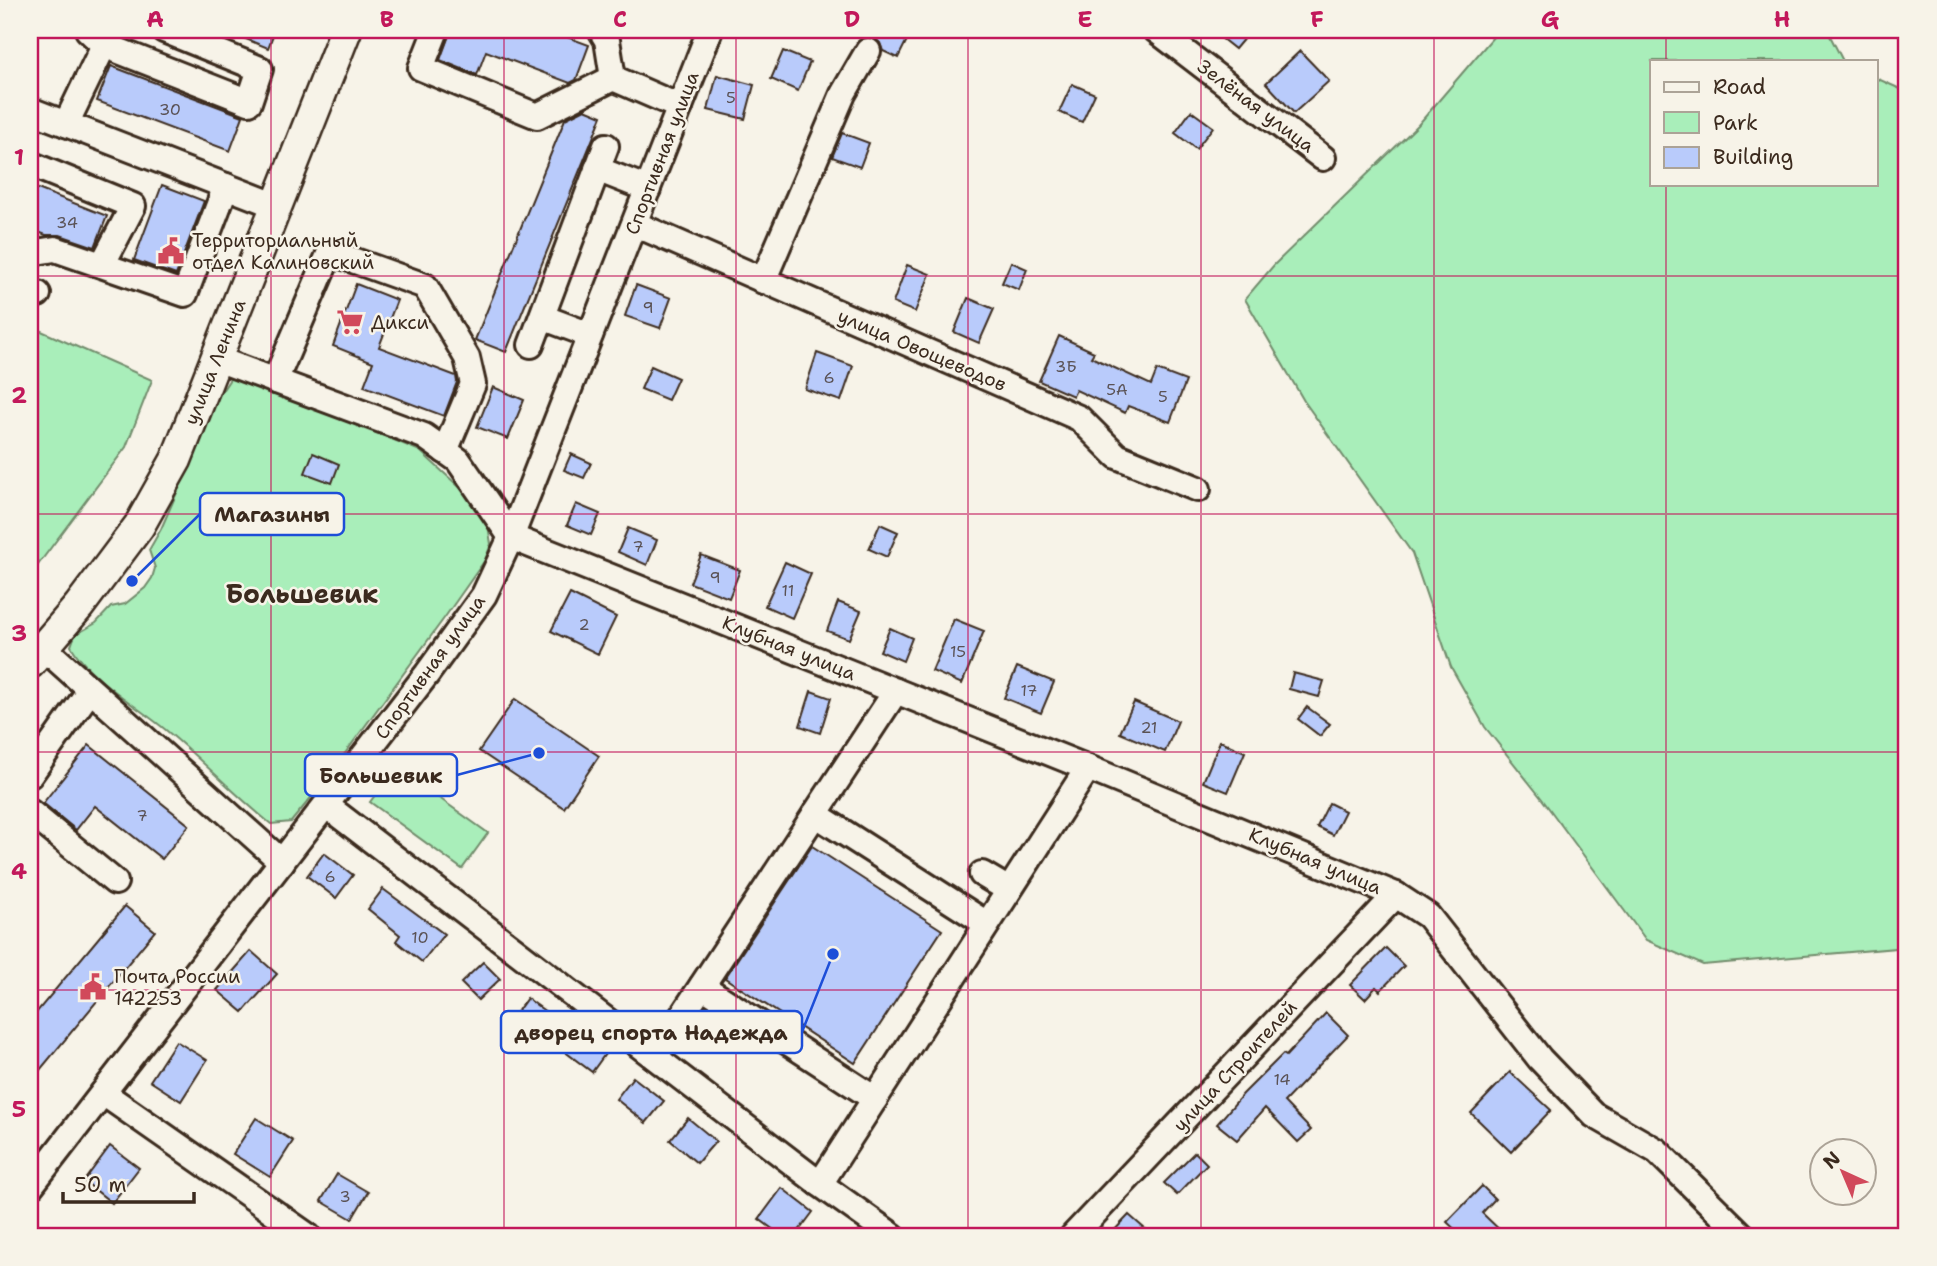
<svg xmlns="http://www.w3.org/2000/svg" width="1937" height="1266" font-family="'Shantell Sans',sans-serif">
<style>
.green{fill:#a9eeba;stroke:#728c6c;stroke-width:2}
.building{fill:#b9cbfb;stroke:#3b2a1e;stroke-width:2}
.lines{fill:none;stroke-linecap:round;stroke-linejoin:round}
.minor-casing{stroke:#3b2a1e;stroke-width:30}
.major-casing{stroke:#3b2a1e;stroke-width:35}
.minor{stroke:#f7f3e8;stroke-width:24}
.major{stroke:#f7f3e8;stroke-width:30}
.grid{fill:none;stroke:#c2185b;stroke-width:2;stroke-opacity:0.55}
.labels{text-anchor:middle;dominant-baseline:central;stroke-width:5;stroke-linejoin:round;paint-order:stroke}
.number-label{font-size:16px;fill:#5a5255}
.street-label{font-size:19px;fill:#3b2a1e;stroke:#f7f3e8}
.poi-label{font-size:19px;fill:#3b2a1e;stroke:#f7f3e8;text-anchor:start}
.district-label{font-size:26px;font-weight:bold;fill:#3b2a1e;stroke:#f7f3e8}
.leader{fill:none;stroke:#1d4ed8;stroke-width:2.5}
.callout-dot{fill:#1d4ed8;stroke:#f7f3e8;stroke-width:2.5}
.callout{fill:#f7f3e8;stroke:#1d4ed8;stroke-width:2.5}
.callout-label{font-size:21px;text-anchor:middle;font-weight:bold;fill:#3b2a1e}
.neatline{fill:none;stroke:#c2185b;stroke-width:2.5}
.grid-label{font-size:23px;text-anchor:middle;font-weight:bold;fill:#c2185b}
</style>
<rect width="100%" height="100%" fill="#f7f3e8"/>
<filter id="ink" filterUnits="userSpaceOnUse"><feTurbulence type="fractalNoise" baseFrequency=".0143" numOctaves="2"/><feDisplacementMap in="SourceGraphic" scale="14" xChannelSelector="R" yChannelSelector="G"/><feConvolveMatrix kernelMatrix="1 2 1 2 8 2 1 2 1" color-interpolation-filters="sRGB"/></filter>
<g filter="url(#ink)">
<g class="green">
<path d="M1499 30H1827L1843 61H1652V184H1876V78L1907 92V947L1703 965 1646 940 1542 799 1485 727 1451 667 1412 553 1304 401 1245 299 1274 265 1418 125Z"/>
<path d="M30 326 152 380 126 447 32 573 30 571Z"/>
<path d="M232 376 260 383 420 451 467 494 488 525 491 544 485 560 445 617 324 782 291 822 271 824C235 795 203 761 167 731 137 706 91 680 71 646L75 635 96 623 111 607 125 604 145 588 152 578 155 568 149 550 161 529 220 394Z"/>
<path d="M396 767 488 833 462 869 370 802Z"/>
</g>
<g class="building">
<path d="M224 30H275L268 48Z"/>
<path d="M451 30H548L589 45 576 80 570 83 486 51 477 75 440 60Z"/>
<path d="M877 30H912L898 58 883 51 880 43 873 37Z"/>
<path d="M1211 30H1251L1235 49Z"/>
<path d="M783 51 810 62 798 91 771 79Z"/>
<path d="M1300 51 1329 81 1294 113 1266 83Z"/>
<path d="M111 66 243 116 230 151 97 101Z"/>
<path d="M717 75 754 85 745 119 708 110Z"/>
<path d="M1072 84 1095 94 1082 122 1059 112Z"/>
<path d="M585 109 602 116 506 352 475 340 565 119Z"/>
<path d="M1191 111 1213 127 1196 149 1175 133Z"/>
<path d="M842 133 869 143 860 167 832 157Z"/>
<path d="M162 185 204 201 176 275 134 260Z"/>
<path d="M30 186 107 216 95 247 60 235H46L30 229Z"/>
<path d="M1011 262 1027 269 1019 290 1002 283Z"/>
<path d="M907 265 930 274 915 312 893 303Z"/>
<path d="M356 284 397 300 379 347 456 376 457 382 444 416 364 386 373 362 333 346Z"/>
<path d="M636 285 671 298 660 328 625 316Z"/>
<path d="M968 298 994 309 979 343 954 332Z"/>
<path d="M1059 336 1094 352 1091 357 1151 385 1157 370 1186 381 1170 422 1128 406 1125 413 1076 390 1073 396 1039 381Z"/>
<path d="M817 353 853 366 841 401 805 389Z"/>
<path d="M651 366 678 378 668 400 641 389Z"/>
<path d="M493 387 524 400 508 439 477 427Z"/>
<path d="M313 453 339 464 332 483 305 473Z"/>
<path d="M571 454 591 463 584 478 564 470Z"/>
<path d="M576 504 600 514 591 535 567 525Z"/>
<path d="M880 524 898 532 887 557 869 549Z"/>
<path d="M628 528 657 540 647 565 618 552Z"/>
<path d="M701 555 740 570 729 598 690 583Z"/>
<path d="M785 562 811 574 792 618 765 606Z"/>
<path d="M570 594 616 617 598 654 551 631Z"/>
<path d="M838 602 861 611 849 639 827 631Z"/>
<path d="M954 619 984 631 962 684 932 671Z"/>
<path d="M890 628 912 638 903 661 880 651Z"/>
<path d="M1017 667 1054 682 1041 713 1004 698Z"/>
<path d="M1293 673 1324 681 1319 697 1289 689Z"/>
<path d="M811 691 831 698 820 733 800 726Z"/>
<path d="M515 699 599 756 564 808 479 751Z"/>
<path d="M1134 702 1178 721 1165 752 1120 733Z"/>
<path d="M1307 707 1330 724 1320 736 1298 719Z"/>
<path d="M1220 741 1245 752 1228 792 1203 782Z"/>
<path d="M89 745 189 825 162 859 95 806 76 830 43 803Z"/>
<path d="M1329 803 1345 811 1333 835 1317 827Z"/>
<path d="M812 846 942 930 855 1063 725 978Z"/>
<path d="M324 853 353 875 336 898 307 876Z"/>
<path d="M383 889 444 934 422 962 396 941 400 935 368 909Z"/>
<path d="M125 906 155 931 30 1082V1020Z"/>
<path d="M1386 948 1404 966 1380 991 1376 987 1365 999 1350 985Z"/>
<path d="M251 951 277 974 243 1012 217 990Z"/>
<path d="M483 962 500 979 478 1000 461 983Z"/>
<path d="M527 998 550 1015 532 1039 509 1023Z"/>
<path d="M1326 1013 1348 1035 1284 1102 1311 1130 1298 1142 1265 1108 1237 1140 1217 1124 1243 1094 1283 1054 1286 1056Z"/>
<path d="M577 1034 605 1054 592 1072 564 1051Z"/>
<path d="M176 1041 207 1060 181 1101 150 1081Z"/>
<path d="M1510 1072 1551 1110 1511 1152 1471 1113Z"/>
<path d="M633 1077 664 1101 646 1123 616 1099Z"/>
<path d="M256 1118 293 1141 270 1177 233 1154Z"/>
<path d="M688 1118 716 1141 697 1163 670 1140Z"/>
<path d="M110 1146 139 1168 112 1203 84 1181Z"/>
<path d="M1195 1152 1207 1164 1177 1195 1164 1183Z"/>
<path d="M337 1174 368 1192 352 1219 321 1201Z"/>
<path d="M1482 1186 1495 1199 1482 1213 1506 1236H1462L1447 1222Z"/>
<path d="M782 1188 813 1212 795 1236H782L759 1219Z"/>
<path d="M1129 1215 1153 1236H1109Z"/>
</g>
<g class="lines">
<g class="minor-casing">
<g id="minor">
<path d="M88 30 104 45 249 102 260 69 164 30"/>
<path d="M436 30 421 68 537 116 613 78"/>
<path d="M601 30 607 40 613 78 680 107"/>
<path d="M1156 30 1323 158"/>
<path d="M30 110 277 206"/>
<path d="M66 124 104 45 114 30"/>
<path d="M30 164 133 206 102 265"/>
<path d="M597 169 648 189"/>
<path d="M635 224 1079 418 1117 456 1198 489"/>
<path d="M30 253 55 249 185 294 226 186"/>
<path d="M763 281 843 94 868 51"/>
<path d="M30 291 38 294"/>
<path d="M542 317 590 335"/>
<path d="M531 345 606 146"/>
<path d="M217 359 424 436 458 460 511 537 1088 768 1396 895 1428 916 1540 1059 1594 1115 1657 1151 1743 1236"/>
<path d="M275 381 330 252 425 286 467 358 473 384 445 451"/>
<path d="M43 647 282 862"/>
<path d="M30 775 90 690"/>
<path d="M327 806 820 1184 893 1236"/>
<path d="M30 812 115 882"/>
<path d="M815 814 987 924"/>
<path d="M982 874 1009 890"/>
<path d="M702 986 875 1099"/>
<path d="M655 1057 896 691"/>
<path d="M103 1093 308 1236"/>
<path d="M820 1184 1088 768"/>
<path d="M30 1187 427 674 484 595 511 537 710 30"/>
<path d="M1073 1236 1396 895"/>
</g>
</g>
<g class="major-casing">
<path id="major" d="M30 663 79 606 139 526 176 460 346 30"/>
</g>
<use href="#minor" class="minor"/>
<use href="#major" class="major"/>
</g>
</g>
<path class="grid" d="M271 30V1236M504 30V1236M736 30V1236M968 30V1236M1201 30V1236M1434 30V1236M1666 30V61M1666 184V1236M30 276H1907M30 514H1907M30 752H1907M30 990H1907"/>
<defs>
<g id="civic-bare" transform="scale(2.1)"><path d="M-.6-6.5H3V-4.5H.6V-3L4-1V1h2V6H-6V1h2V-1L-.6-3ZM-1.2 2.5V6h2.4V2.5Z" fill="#d1495b" stroke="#f7f3e8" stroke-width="2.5" paint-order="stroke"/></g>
<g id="supermarket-bare" transform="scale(2.1)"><path d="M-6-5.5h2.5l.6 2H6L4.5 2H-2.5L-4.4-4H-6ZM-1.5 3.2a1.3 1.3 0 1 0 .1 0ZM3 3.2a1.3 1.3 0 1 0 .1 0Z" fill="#d1495b" stroke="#f7f3e8" stroke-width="2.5" paint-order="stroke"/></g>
</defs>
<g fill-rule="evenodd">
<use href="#civic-bare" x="171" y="251"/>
<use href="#supermarket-bare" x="350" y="322"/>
<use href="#civic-bare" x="93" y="987"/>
</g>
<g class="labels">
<g class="number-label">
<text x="731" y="97">5</text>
<text x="170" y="109">30</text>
<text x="67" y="222">34</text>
<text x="648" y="307">9</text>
<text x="1066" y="366">3Б</text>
<text x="829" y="377">6</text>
<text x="1117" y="389">5А</text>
<text x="1163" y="396">5</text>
<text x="638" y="546">7</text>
<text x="715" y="577">9</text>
<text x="788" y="590">11</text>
<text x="584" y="624">2</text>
<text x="958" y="651">15</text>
<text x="1029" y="690">17</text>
<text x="1149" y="727">21</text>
<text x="142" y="815">7</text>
<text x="330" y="876">6</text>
<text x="420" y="937">10</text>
<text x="1282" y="1079">14</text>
<text x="345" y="1196">3</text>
</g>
<g class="street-label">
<text transform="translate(1256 106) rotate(37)">Зелёная улица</text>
<text transform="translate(662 153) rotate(-69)">Спортивная улица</text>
<text transform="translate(922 350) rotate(23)">улица Овощеводов</text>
<text transform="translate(215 362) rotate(-68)">улица Ленина</text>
<text transform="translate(789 648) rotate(22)">Клубная улица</text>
<text transform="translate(430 667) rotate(-54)">Спортивная улица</text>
<text transform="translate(1315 861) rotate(23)">Клубная улица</text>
<text transform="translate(1235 1066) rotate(-47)">улица Строителей</text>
</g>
<g class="poi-label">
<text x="192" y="240">Территориальный<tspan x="192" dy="22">отдел Калиновский</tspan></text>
<text x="371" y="322">Дикси</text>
<text x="114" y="976">Почта России<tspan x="114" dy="22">142253</tspan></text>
</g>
<g class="district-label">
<text x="302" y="593">Большевик</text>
</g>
</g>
<path class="leader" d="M132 581L200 514M539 753L457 775M833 954L802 1032"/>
<g class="callout-dot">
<circle cx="132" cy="581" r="7"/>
<circle cx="539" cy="753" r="7"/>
<circle cx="833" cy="954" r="7"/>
</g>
<g class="callout">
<rect x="200" y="493" width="144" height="42" rx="7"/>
<rect x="305" y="754" width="152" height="42" rx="7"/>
<rect x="501" y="1011" width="301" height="42" rx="7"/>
</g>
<g class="callout-label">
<text x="272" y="522">Магазины</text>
<text x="381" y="783">Большевик</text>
<text x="651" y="1040">дворец спорта Надежда</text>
</g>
<rect width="1937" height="1266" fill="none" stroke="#f7f3e8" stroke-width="77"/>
<rect x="1650" y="60" width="228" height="126" fill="#f7f3e8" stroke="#aca397" stroke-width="2"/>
<rect x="1664" y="82" width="35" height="10" fill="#f7f3e8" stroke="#aca397" stroke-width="2"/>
<text x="1713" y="94" font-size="21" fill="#3b2a1e">Road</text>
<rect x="1664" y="112" width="35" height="21" fill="#a9eeba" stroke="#aca397" stroke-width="2"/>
<text x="1713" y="130" font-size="21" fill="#3b2a1e">Park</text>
<rect x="1664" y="147" width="35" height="21" fill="#b9cbfb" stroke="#aca397" stroke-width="2"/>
<text x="1713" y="164" font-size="21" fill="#3b2a1e">Building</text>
<g transform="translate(1843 1172) rotate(316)"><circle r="33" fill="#f7f3e8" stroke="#aca397" stroke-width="2"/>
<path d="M0-5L12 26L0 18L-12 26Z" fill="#d1495b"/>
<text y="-10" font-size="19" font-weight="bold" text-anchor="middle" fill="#3b2a1e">N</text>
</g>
<path d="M63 1192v10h131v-10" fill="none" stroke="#3b2a1e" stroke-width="3.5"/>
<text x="74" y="1192" font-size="21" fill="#3b2a1e" stroke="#f7f3e8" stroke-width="5" paint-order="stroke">50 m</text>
<rect x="38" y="38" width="1860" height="1190" class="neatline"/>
<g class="grid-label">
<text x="155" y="27">A</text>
<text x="387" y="27">B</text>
<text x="620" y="27">C</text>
<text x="852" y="27">D</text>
<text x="1085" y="27">E</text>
<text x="1317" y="27">F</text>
<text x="1550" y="27">G</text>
<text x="1782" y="27">H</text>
<text x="19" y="165">1</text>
<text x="19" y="403">2</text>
<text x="19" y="641">3</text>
<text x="19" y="879">4</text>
<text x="19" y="1117">5</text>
</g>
</svg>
